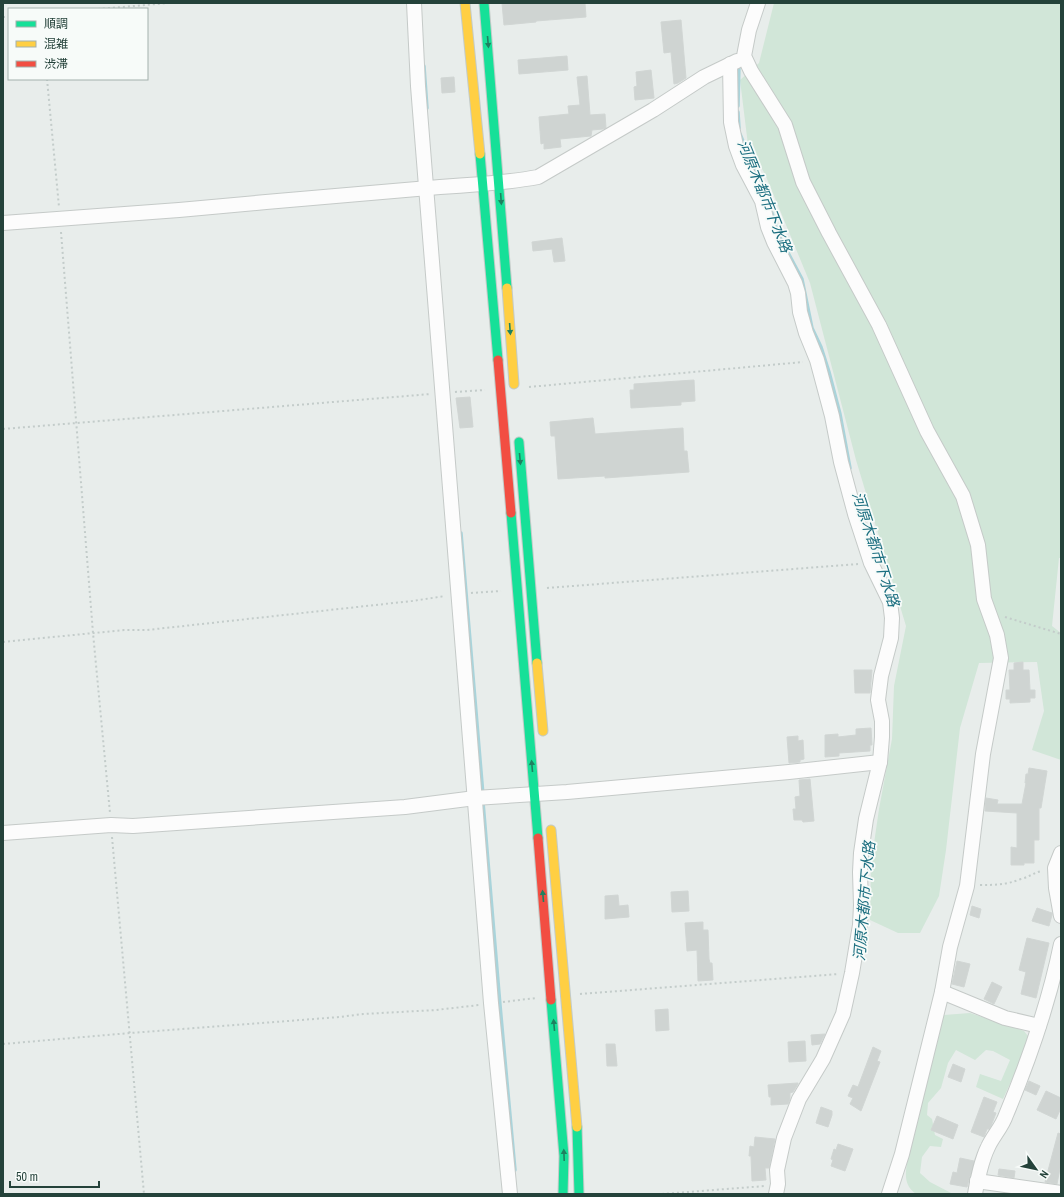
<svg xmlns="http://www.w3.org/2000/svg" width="1064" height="1197" font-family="'Archivo Narrow','Noto Sans JP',sans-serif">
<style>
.green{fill:#d1e6d8}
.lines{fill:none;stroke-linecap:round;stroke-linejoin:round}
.stream{stroke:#a9d4db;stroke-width:3.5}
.building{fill:#cfd4d2;stroke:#d1d6d4}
.street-casing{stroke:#c5cac8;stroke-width:16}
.fast-casing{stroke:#c3cbc8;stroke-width:11}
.slow-casing{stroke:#c3cbc8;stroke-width:11}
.jam-casing{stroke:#c3cbc8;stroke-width:11}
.path{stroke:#c3ccca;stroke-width:2;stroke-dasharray:2 3;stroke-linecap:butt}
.street{stroke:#fcfcfc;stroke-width:14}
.fast{stroke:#16e098;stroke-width:9}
.slow{stroke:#ffcf43;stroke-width:9}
.jam{stroke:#f24e42;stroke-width:9}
.oneway{fill:#1e8160}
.labels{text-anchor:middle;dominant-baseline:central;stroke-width:3.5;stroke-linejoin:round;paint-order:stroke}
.water-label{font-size:15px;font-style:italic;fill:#1c6f80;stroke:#f7fbf9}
</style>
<rect width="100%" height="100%" fill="#e8edeb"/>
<g class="green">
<path d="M774 3H1061V558H1059L1052 626 1061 633V760L1032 750 1044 711 1037 662 979 663 960 728 946 850 939 896 920 933H898L870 920 871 864 879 809 892 739 894 686 906 626 856 460 810 283 765 174 748 145 740 80 759 63Z"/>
<path d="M970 1013 1024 1031 1028 1036 1020 1062 1003 1099 976 1087 980 1074 1001 1081 1010 1060 993 1051 986 1050 975 1060 956 1050 948 1063 941 1088 928 1103 927 1115 932 1119 935 1135 943 1139 941 1147 930 1146 922 1157 920 1173 930 1182 953 1194H916C902 1184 906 1171 908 1156L944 1015Z"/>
</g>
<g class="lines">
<g class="stream">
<path d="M424 66 427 108"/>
<path d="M738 106 739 64"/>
<path d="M738 112 739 128"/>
<path d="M740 134 758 178"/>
<path d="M772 213 778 234 802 279 812 328 821 347 829 372 840 414 850 468"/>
<path d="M461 533 483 795"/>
<path d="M483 802 500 1005 515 1170"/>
</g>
</g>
<g class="building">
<path d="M502 3H535V4L550 3H585L586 17 536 21V22L504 25Z"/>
<path d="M681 20 686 78 678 83 674 84 671 52 664 53 661 22Z"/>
<path d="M567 56 568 70 519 74 518 60Z"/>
<path d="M651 70 654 98 635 100 634 87 637 86 636 72Z"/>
<path d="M587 76 590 115 605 114 606 128 603 129 592 130 591 136 560 139 561 147 544 149V143L541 144 539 117 569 114 568 106 580 105 577 77Z"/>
<path d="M454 77 455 92 442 93 441 78Z"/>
<path d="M562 238 565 261 554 262 552 249 533 251 532 242Z"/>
<path d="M694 380 695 401 681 402V405L631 408 630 390H634V384Z"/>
<path d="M470 397 473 427 460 428 456 398Z"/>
<path d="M593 418 595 434 683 428 684 451H687L689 472 605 478V476L558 479 555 436H551L550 422Z"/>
<path d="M1023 662V670H1029L1030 690H1035V698H1030V702L1010 703V699H1006V690H1010L1009 670H1014V663Z"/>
<path d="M854 670H872L870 693H855Z"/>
<path d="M871 728 872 745H870V751L839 753V756L825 757V735L838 734V737L856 735V729Z"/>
<path d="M798 736V741L803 740 804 759 800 760V762L789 763 787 737Z"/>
<path d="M1029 768 1047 771 1041 808H1039V840H1034V863H1024V865H1011V847L1017 848V813L985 811 986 798 998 800 997 804H1022L1026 783H1025L1026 774H1028Z"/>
<path d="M810 779 814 821 803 822 802 820H794L793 809H796L795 797 800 796 799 780Z"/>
<path d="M688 891 689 911 672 912 671 892Z"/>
<path d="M618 895 619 906 628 905 629 917 605 919V896Z"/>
<path d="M972 906 981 909 979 918 970 915Z"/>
<path d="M1037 908 1052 913V915L1049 926 1032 921Z"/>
<path d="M703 922V930H708L709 959 710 963H712L713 980 698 981 697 950 687 951 685 923Z"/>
<path d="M1027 938 1049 943 1036 998 1021 994 1026 972 1019 970Z"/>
<path d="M957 961 970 964 964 987 952 984Z"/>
<path d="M992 982 1002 987 994 1004 984 999Z"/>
<path d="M668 1009 669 1030 656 1031 655 1010Z"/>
<path d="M825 1034 820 1044 812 1045 811 1035Z"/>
<path d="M805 1041 806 1061 789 1062 788 1042Z"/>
<path d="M606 1044H615L617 1066H607Z"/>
<path d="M873 1047 881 1051 877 1061 880 1062 861 1111 850 1104 853 1098 848 1096 853 1085 858 1087Z"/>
<path d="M953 1064 965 1069 961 1082 948 1077Z"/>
<path d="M1029 1081 1040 1086 1036 1095 1025 1090Z"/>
<path d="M798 1083V1084L793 1092 790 1093V1099L788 1104 771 1105V1097H769L768 1085Z"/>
<path d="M1046 1091 1061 1098V1108L1056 1119 1037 1110Z"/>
<path d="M984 1097 997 1102 993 1112 996 1113 991 1126 989 1129H987L984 1137 971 1132Z"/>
<path d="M821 1107 832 1111V1115L828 1127 816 1123Z"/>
<path d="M937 1116 958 1125 953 1139 931 1130Z"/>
<path d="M1058 1133 1061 1134V1163L1057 1184 1045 1182Z"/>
<path d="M755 1137 775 1139 769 1168H765L766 1180 752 1181 751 1156H749L750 1146 754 1147Z"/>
<path d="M838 1144 853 1149 845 1171 831 1166 833 1160 831 1159 834 1149 836 1150Z"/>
<path d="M960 1158 974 1161 967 1187 950 1184 953 1172 957 1173Z"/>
<path d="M999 1169 1015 1171 1014 1178 998 1175Z"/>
</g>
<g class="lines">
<g class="street-casing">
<g id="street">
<path d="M414 3 418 86 491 1003 510 1194"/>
<path d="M758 3 749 30 744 56 751 71 785 125 803 182 829 233 879 325 927 431 963 496 978 545 984 599 997 635 1001 658 983 754 967 886 950 947 942 992 902 1154 889 1194"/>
<path d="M730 64 731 122 736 146 743 165 762 201 768 227 774 242 795 283 798 293 800 312 806 333 817 360 832 416 841 462 855 514 871 563 890 602 892 618 891 638 881 676 878 700 882 721V737L880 762 866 819 861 853 860 872 861 905 860 925 852 973 843 1014 823 1059 799 1099 784 1138 777 1170 778 1184 776 1194"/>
<path d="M3 223 179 210 266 202 440 187C473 185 506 183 538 177L653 110 704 77 737 61"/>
<path d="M3 833 111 825 133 826 405 807 475 798 567 792 789 772 880 762"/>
<path d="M1061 853 1055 868 1056 888 1061 916"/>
<path d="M942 992 1005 1018 1039 1026"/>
<path d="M977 1181 1061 1193"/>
<path d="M975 1194C977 1181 982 1159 988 1147 993 1136 1002 1127 1006 1115 1029 1060 1049 1003 1061 944"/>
</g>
</g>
<g class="fast-casing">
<g id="fast">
<path d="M484 3 507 288"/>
<path d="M480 154 498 360"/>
<path d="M519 442 537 663"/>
<path d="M511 513 538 838"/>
<path d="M551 1000 564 1156 563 1194"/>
<path d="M577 1127 579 1194"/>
</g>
</g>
<g class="slow-casing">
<g id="slow">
<path d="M465 3 480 154"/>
<path d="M507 288 514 384"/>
<path d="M537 663 543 731"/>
<path d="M551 830 577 1127"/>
</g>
</g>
<g class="jam-casing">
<g id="jam">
<path d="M498 360 511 513"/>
<path d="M538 838 551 1000"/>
</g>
</g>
<g class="path">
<path d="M98 9 169 3"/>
<path d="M3 17H9"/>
<path d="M47 79 59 207"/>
<path d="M61 232 93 633 110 813"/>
<path d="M529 387 803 362"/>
<path d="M455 392 485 390"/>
<path d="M3 429 431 394"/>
<path d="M547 588 858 564"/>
<path d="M471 593 501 591"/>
<path d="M1005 617 1061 634"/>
<path d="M3 642 124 630H147L412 601 445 596"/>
<path d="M112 837 144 1194"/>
<path d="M980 885C995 885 1006 885 1021 879 1029 877 1035 872 1042 871"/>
<path d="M580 994 839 974"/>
<path d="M503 1002 536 998"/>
<path d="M3 1044 130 1033 340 1017 363 1014 436 1010 479 1005"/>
<path d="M662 1194 765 1186"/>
</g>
<use href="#street" class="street"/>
<use href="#fast" class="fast"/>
<use href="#slow" class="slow"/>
<use href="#jam" class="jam"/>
</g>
<defs><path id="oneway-solid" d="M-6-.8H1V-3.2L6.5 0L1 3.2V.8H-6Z"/></defs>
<g class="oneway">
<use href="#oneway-solid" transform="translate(488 42) rotate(85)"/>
<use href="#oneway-solid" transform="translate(501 199) rotate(86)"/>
<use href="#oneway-solid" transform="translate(510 329) rotate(86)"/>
<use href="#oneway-solid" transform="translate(520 459) rotate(85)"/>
<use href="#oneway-solid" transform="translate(532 766) rotate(-95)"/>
<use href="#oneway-solid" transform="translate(543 896) rotate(-95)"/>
<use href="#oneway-solid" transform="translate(554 1025) rotate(-95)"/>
<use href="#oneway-solid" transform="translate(564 1155) rotate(-92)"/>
</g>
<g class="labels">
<g class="water-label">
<text transform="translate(765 196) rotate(68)">河原木都市下水路</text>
<text transform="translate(876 549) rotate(72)">河原木都市下水路</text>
<text transform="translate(864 901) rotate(-85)">河原木都市下水路</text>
</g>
</g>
<rect width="1064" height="1197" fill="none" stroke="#24423a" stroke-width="8"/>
<rect x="8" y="8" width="140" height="72" fill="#f7fbf9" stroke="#a3b1ad"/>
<rect x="16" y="21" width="20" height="6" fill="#16e098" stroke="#a3b1ad"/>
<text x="44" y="28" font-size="12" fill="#24423a">順調</text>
<rect x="16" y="41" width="20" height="6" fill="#ffcf43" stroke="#a3b1ad"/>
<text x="44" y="48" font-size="12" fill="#24423a">混雑</text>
<rect x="16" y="61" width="20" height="6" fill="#f24e42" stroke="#a3b1ad"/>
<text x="44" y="68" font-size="12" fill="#24423a">渋滞</text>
<g transform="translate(1036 1169) rotate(123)" stroke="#f7fbf9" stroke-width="3" paint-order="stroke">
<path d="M0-3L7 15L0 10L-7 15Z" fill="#24423a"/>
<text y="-6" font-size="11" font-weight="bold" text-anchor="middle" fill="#24423a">N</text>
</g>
<path d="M10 1181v6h89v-6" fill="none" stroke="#24423a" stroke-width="2"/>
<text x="16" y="1181" font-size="12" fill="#24423a" stroke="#f7fbf9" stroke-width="3" paint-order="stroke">50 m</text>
</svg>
